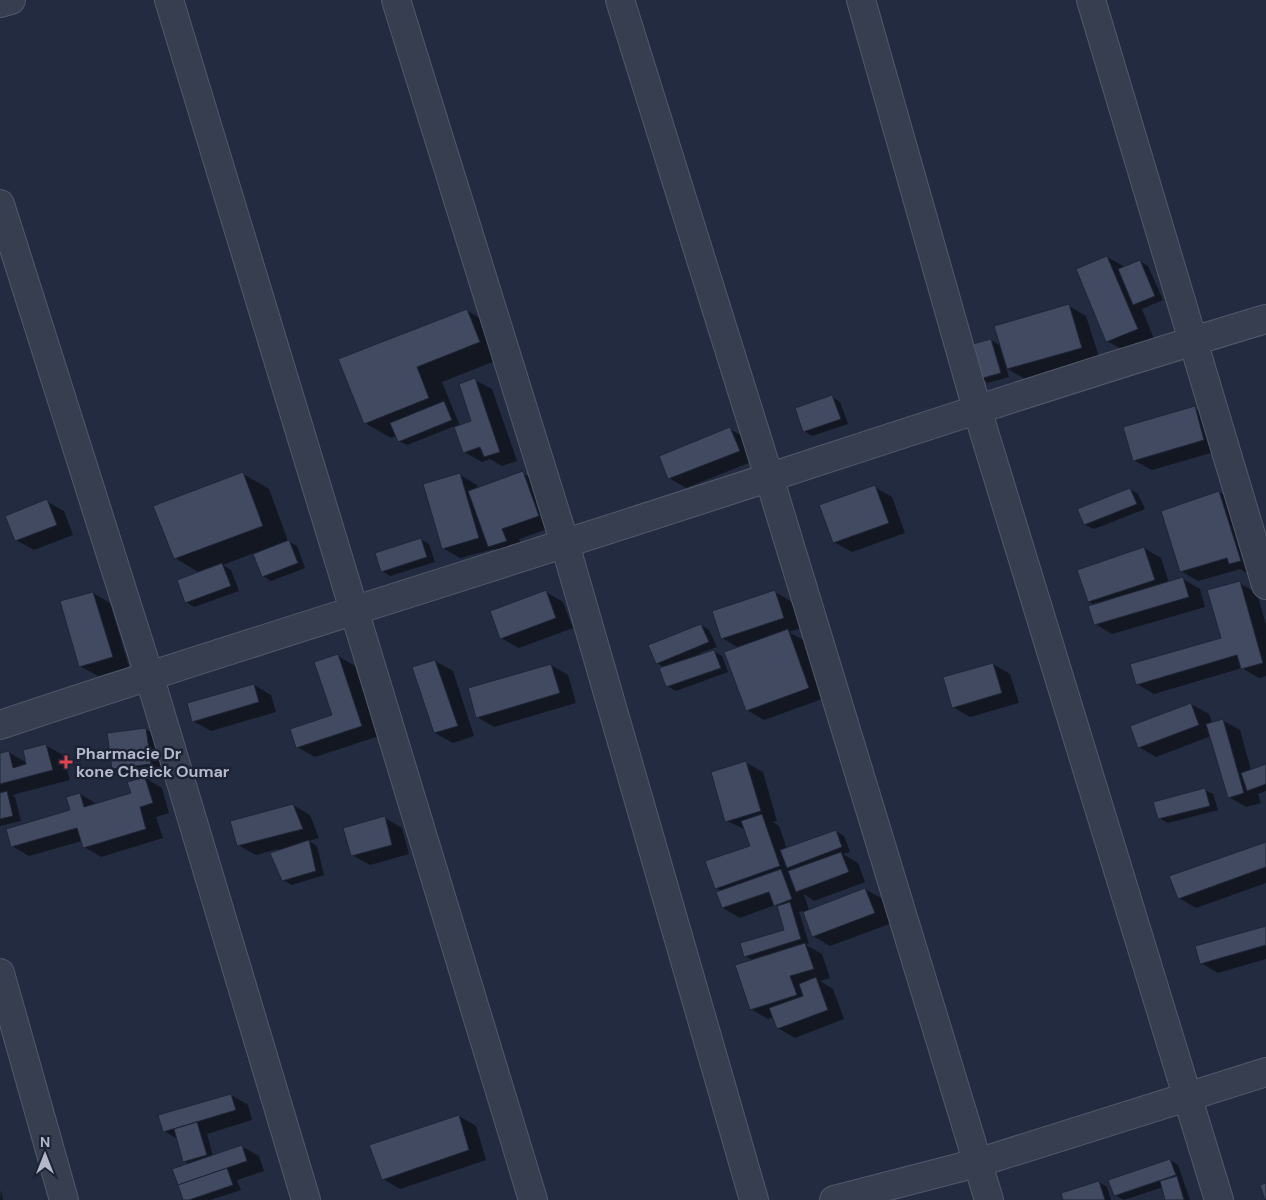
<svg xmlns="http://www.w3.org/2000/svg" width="1266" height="1200" font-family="'DM Sans',sans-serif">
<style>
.shadow{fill:#0007}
.building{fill:#424a62;stroke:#1e2537}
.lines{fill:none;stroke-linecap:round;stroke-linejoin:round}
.minor-casing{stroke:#52596a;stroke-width:30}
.minor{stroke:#373e50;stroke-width:28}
.health-dot{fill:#e0444e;stroke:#1c2335;stroke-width:2}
.labels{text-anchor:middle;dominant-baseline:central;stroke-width:5;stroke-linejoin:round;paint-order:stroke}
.poi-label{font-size:16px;font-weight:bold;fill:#b4b9ca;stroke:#1c2335;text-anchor:start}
</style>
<rect width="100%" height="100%" fill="#232b40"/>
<g class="shadow">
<path d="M1107 257 1125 267 1140 261 1148 266 1163 300 1142 309 1154 339 1125 351 1107 341Z"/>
<path d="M1069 306 1086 316 1099 357 1025 379 1006 368 1009 377 988 383 980 378 991 340 1001 346Z"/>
<path d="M466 310 492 325 505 357 442 382 460 426 473 422 475 380 492 389 517 461 502 466 490 459 482 462 464 452 455 426 407 445 399 441 397 435 391 438 365 423Z"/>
<path d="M832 397 840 402 848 424 812 436 804 431Z"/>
<path d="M1194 408 1212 418 1221 450 1152 470 1134 460Z"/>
<path d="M730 429 747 439 756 460 686 488 669 478Z"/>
<path d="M522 473 540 483 556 526 519 539 523 550 507 556 494 549 460 558 443 548 460 475 477 485 478 488Z"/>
<path d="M243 474 269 489 288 541 297 546 305 568 271 581 263 576 254 553 223 565 231 570 239 591 194 607 186 602 200 573 175 558Z"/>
<path d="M875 487 892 497 905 533 852 552 834 542Z"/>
<path d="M1130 489 1138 494 1145 509 1094 529 1085 525 1079 509Z"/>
<path d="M1219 492 1237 502 1258 571 1248 574 1240 569 1198 581 1181 571Z"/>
<path d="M46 501 64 511 73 535 34 550 16 540Z"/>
<path d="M420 539 429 544 435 562 390 576 382 571Z"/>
<path d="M1144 548 1161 558 1169 583 1183 579 1200 589 1205 607 1112 634 1095 624V605L1089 602Z"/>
<path d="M1239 583 1257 593 1266 625V676L1259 678 1242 668 1154 694 1137 684 1223 639Z"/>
<path d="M546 592 563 602 573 628 519 648 501 638Z"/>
<path d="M775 592 792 602 801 628 789 632 805 641 825 698 764 720 747 710 739 648 722 638Z"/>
<path d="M93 593 110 603 129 667 98 676 80 666Z"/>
<path d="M701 625 709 630 717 647 700 653 701 655 714 651 722 656 728 672 676 691 667 686 665 668 657 663Z"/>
<path d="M338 656 355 666 379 736 315 757 297 747 334 716Z"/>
<path d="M435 661 453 671 474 736 453 743 435 733 414 668Z"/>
<path d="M993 664 1010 674 1019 703 970 717 953 707Z"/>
<path d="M551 665 568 675 576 703 494 727 477 717Z"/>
<path d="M254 685 271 695 276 712 211 731 193 721Z"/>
<path d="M1191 704 1209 714 1212 723 1222 720 1240 730 1251 770 1266 765V791L1258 794 1261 803 1246 807 1229 797 1211 736 1156 757 1139 747Z"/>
<path d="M146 729 163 739 167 773 130 778 113 768Z"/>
<path d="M45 745 63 755 70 780 12 795 15 797 21 821 0 826V754L8 752 27 763Z"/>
<path d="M745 762 763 772 777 821 773 822 779 826 787 849 836 831 844 836 850 852 843 854 858 863 865 882 814 901 804 894 809 911 865 889 883 899 892 923 830 946 813 936 803 911 799 912 809 944 806 945 822 954 830 978 820 981 833 989 844 1019 795 1038 778 1028 774 1017 768 1019 751 1009 754 961 745 956 785 930 778 907 775 905 740 918 723 908 722 891 716 888 751 846 746 830 727 821Z"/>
<path d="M145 778 162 788 169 813 156 817 163 838 101 857 84 847 82 841 29 856 12 846 71 811 80 794 97 804 132 794Z"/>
<path d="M1205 790 1213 794 1218 810 1168 823 1159 818Z"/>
<path d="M293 805 310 815 319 838 309 841 317 846 324 875 292 885 283 880 278 849 256 855 238 845Z"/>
<path d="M385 818 402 828 409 854 370 865 352 855Z"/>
<path d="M1266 843V883L1196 908 1179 898Z"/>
<path d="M1266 927V959L1218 973 1201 963Z"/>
<path d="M231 1095 248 1105 252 1120 207 1134 213 1156 241 1146 259 1156 264 1171 237 1180 241 1190 210 1200H184L174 1170 190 1164 184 1161 178 1139 164 1131Z"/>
<path d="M459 1116 476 1126 486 1160 400 1189 383 1179Z"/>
<path d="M1170 1160 1178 1165 1190 1200H1167L1163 1187 1124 1200 1115 1195Z"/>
<path d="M1099 1182 1107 1187 1111 1200H1065Z"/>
<path d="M1 1190 3 1200H0Z"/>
</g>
<g class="building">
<path d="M1107 256 1138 329 1106 342 1076 269Z"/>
<path d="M1140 260 1155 296 1133 305 1118 269Z"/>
<path d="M1069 304 1082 348 1007 369 994 326Z"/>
<path d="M467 309 480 342 417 367 429 398 364 424 338 359Z"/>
<path d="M991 339 1001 373 979 379 969 345Z"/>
<path d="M475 378 500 452 484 457 480 447 463 453 454 427 471 421 459 384Z"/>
<path d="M832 395 841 419 803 432 795 408Z"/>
<path d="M444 401 452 420 398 442 390 423Z"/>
<path d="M1195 406 1204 440 1133 461 1123 427Z"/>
<path d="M730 427 740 451 668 479 659 456Z"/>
<path d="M523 471 539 516 502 529 507 541 488 547 468 491Z"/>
<path d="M243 472 263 526 174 559 153 506Z"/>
<path d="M460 473 479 538 442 549 423 484Z"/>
<path d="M875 485 889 523 833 543 819 505Z"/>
<path d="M1130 488 1137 504 1084 525 1077 509Z"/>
<path d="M1219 491 1241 561 1229 564 1227 558 1180 572 1161 511Z"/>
<path d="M47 499 57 525 15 541 5 516Z"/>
<path d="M421 538 427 557 381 572 375 553Z"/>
<path d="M289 540 298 563 262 577 253 554Z"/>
<path d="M1144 547 1155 580 1088 602 1077 570Z"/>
<path d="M222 563 231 586 185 603 177 580Z"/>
<path d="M1183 577 1189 597 1094 625 1088 606Z"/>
<path d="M1240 581 1263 663 1241 669 1237 655 1136 685 1130 664 1221 638 1207 590Z"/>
<path d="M546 590 556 618 500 639 490 611Z"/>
<path d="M775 590 784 618 721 639 712 611Z"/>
<path d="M93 592 113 657 79 667 60 601Z"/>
<path d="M701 624 709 642 656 664 648 645Z"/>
<path d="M788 629 809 688 746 711 724 652Z"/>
<path d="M714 650 721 668 666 687 659 668Z"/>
<path d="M338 654 362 726 296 748 290 729 332 715 314 662Z"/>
<path d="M435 660 458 726 434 733 412 667Z"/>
<path d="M993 663 1002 693 952 708 943 677Z"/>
<path d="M551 664 560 693 476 718 468 688Z"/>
<path d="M254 684 259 702 192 722 187 703Z"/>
<path d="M1191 703 1199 725 1138 748 1130 726Z"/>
<path d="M1223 719 1244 793 1228 798 1206 724Z"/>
<path d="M146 728 151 764 112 769 107 733Z"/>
<path d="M46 744 53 770 0 784V753L9 751 13 768 26 764 23 750Z"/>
<path d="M746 761 761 811 725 822 711 772Z"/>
<path d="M1266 764V784L1247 791 1241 773Z"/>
<path d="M145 777 153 803 140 807 146 829 83 848 77 828 11 847 6 829 70 810 66 797 80 793 84 807 131 793 127 782Z"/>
<path d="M1205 788 1210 806 1158 819 1153 802Z"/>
<path d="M7 791 13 816 0 819V793Z"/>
<path d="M293 804 303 829 237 846 230 821Z"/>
<path d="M762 814 780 866 715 889 705 861 750 846 741 821Z"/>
<path d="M385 816 392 845 351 856 343 828Z"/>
<path d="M836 830 842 847 787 868 780 850Z"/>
<path d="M309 840 316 871 282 881 270 853Z"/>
<path d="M1266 842V867L1178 899 1169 876Z"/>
<path d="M841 852 849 872 796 892 788 871Z"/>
<path d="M781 869 792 899 774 906 769 892 722 908 716 892Z"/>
<path d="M865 888 875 913 812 937 803 912Z"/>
<path d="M790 902 801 939 744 957 740 943 784 930 777 906Z"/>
<path d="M1266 926V945L1200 964 1195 946Z"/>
<path d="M805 943 814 969 790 976 797 995 750 1010 735 965Z"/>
<path d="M816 977 828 1010 777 1029 769 1008 803 996 799 984Z"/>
<path d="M231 1094 236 1110 163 1132 158 1115Z"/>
<path d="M459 1115 469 1150 382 1180 369 1145Z"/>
<path d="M197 1122 207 1155 183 1162 174 1129Z"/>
<path d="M242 1145 247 1161 178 1185 172 1169Z"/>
<path d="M1170 1159 1176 1175 1114 1196 1108 1180Z"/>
<path d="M227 1168 233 1185 189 1200H183L178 1185Z"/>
<path d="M1177 1176 1184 1200H1165L1160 1181Z"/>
<path d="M1099 1181 1105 1200H1063L1061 1193Z"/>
<path d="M1266 1183V1200H1265L1260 1185Z"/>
</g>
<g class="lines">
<g class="minor-casing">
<g id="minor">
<path d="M169 0 533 1200"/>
<path d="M396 0 565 544 754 1200"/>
<path d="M620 0 769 477 989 1200"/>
<path d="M861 0 977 409 1219 1200"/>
<path d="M1091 0 1266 585"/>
<path d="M0 3 11 0"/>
<path d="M0 204 149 675 306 1200"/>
<path d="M0 725C188 662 377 604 566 543 800 469 1031 389 1266 319"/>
<path d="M0 973 64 1200"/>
<path d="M834 1200 977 1163 1266 1072"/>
</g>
</g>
<use href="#minor" class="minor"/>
</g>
<path class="health-dot" d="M63.5 754.5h5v5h5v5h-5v5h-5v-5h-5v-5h5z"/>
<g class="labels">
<g class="poi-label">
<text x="76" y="753">Pharmacie Dr<tspan x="76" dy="18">kone Cheick Oumar</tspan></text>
</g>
</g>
<g transform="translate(45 1155)" stroke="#1c2335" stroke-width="4" paint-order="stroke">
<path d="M0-4L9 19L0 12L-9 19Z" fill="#b4b9ca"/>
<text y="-8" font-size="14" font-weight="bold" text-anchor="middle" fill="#b4b9ca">N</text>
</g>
</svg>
